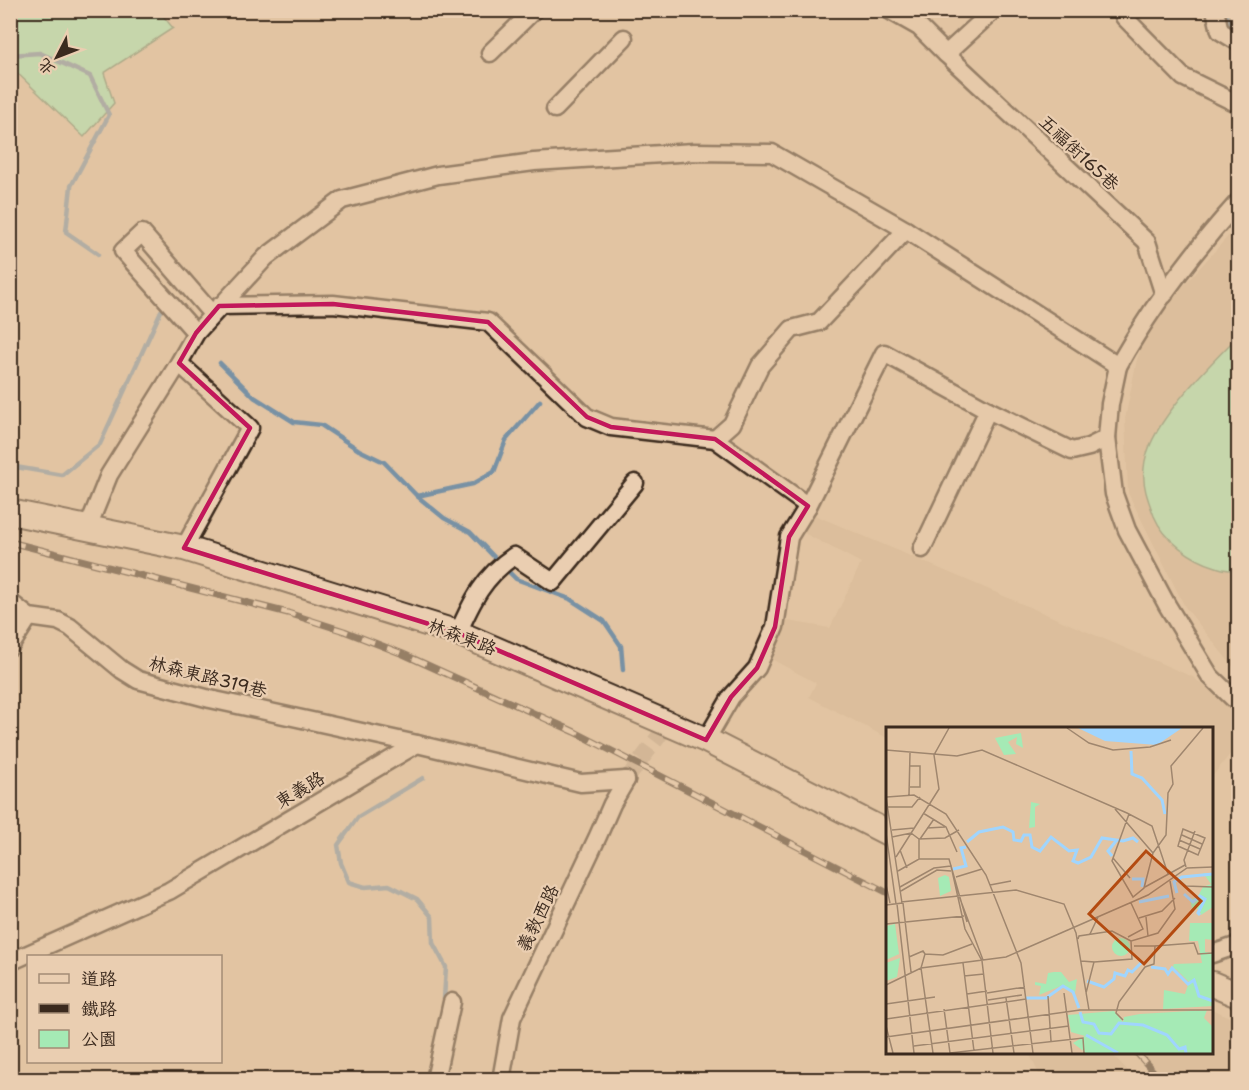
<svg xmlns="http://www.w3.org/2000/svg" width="1249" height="1090" font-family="'Shantell Sans','LXGW WenKai TC',sans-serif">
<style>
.built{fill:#d5b694}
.green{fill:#a5eab5;stroke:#708a6a;stroke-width:1.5}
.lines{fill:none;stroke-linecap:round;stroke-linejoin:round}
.stream{stroke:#7891a4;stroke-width:4.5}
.minor-tunnel{stroke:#c1a588;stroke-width:16;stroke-dasharray:16 8;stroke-linecap:butt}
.minor-casing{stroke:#3b2a1e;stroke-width:21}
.secondary-casing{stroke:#3b2a1e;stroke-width:28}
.minor{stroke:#eaceb1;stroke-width:16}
.secondary{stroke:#eaceb1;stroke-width:24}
.rail-casing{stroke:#3b2a1e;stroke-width:7}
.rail{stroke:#eaceb1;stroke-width:4.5;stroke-dasharray:14;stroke-linecap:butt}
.marked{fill:none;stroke:#c2185b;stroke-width:4.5;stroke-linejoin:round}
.labels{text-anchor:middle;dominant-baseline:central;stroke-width:4.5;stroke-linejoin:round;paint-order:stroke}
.street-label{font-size:18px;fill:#3b2a1e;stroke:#eaceb1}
.inset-river{fill:none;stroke:#a0d5fe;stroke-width:3}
.inset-road{fill:none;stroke:#9f866e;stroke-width:1.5}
.view{fill:#b44b11;fill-opacity:0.15;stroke:#b44b11;stroke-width:3}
.inset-edge{fill:none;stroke:#3b2a1e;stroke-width:3}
</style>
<rect width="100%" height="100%" fill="#e2c4a3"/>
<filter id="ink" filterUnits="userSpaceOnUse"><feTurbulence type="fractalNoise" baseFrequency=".0167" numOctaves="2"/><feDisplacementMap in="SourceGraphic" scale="12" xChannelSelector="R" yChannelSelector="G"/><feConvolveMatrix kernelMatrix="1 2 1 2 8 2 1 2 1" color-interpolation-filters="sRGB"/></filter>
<g filter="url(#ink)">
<g class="built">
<path d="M1238 225V673L1185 607 1128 493 1125 419 1137 359 1153 320Z"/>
<path d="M810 513 1193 677 1238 714V744L1212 777V728H888L887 738 809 697 816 683 773 660 782 620 830 628 861 563 802 532Z"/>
<path d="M1212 1009 1238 1021V1079H1165L1145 1057V1053L1212 1052Z"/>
<path d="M1029 1053H1111L1136 1079H1041Z"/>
</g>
<g class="green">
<path d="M11 10 159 11 173 28 104 73 114 103 84 137 11 67Z"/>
<path d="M1238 336V571C1231 570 1223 570 1216 567 1192 560 1164 540 1154 516 1148 500 1142 485 1144 468 1147 425 1209 366 1238 336Z"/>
</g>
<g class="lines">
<g class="stream">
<path d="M1226 10 1225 14 1238 34"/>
<path d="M10 55 40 53 90 76 109 115 71 186 66 232 98 254"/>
<path d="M220 363 254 397 294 422 321 425 359 450 384 462 417 496 444 518 470 532 499 562"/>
<path d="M10 466 62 475 100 444 161 311"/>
<path d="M417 496 473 484 494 472 506 440 540 401"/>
<path d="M505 568 516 579 570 599 604 621 621 646 623 670"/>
<path d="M423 778 358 817 338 845 341 863 349 882 365 887 389 885 417 899 432 917 433 943 446 967 444 999"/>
</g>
<path class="minor-tunnel" d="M626 780 668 724"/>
<g class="minor-casing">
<g id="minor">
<path d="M889 10 919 27 946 54 994 10"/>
<path d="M1131 10 1124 17 1183 77 1236 103"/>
<path d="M1215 10 1220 31 1238 42"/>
<path d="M490 53 534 10"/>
<path d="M946 54 1147 242 1164 295"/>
<path d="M555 109 624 38"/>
<path d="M219 306 333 304 488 322 587 417 611 427 715 439 808 506"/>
<path d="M196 333 123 251 142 233 212 314"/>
<path d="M179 363 250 428 184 548"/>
<path d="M1118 366 1110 404 1107 438 1114 494 1127 530 1167 605 1210 676 1238 703"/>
<path d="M715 439 732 424 760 366 792 329 819 322 906 230"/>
<path d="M88 527 109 475 179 363 196 333 266 257 342 200 438 175 534 162 694 152 772 153 906 230 1118 366C1151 307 1193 252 1238 202"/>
<path d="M922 549 988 410"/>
<path d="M10 602 29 617 58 621 70 627 122 670 138 680 210 699 417 744"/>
<path d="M458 633C472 601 484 576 514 556L553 582 635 483"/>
<path d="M10 647 29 617"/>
<path d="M706 740 731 697 757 668 775 627 789 537 808 506 884 353 988 410 1072 451 1089 447 1107 438"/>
<path d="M1212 954 1238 945"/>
<path d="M10 962 169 891 417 744 581 783 626 780"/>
<path d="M435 1080 452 1002"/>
<path d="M501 1080 512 1018 598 836 612 804 626 780"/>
</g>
</g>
<g class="secondary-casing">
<g id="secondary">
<path d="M10 512 184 548 458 633 706 740 888 833"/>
<path d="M1212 984 1238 995"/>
</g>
</g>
<use href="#minor" class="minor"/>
<use href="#secondary" class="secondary"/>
<g class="rail-casing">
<g id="rail">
<path d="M10 542 288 613 344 631 403 654 575 732 888 893"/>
<path d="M1136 1052 1161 1080"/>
</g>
</g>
<use href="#rail" class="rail"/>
</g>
</g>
<path d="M0 0H1249V1090H0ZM333 304 488 322 587 417 611 427 715 439 808 506 789 537 775 627 757 668 731 697 706 740 458 633 184 548 250 428 179 363 196 333 219 306Z" fill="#e2c4a3" fill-opacity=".55" fill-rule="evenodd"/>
<path class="marked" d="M333 304 488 322 587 417 611 427 715 439 808 506 789 537 775 627 757 668 731 697 706 740 458 633 184 548 250 428 179 363 196 333 219 306Z"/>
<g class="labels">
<g class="street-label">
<text transform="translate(1079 153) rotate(43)">五福街165巷</text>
<text transform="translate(462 637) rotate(21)">林森東路</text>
<text transform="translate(208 677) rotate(14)">林森東路319巷</text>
<text transform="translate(300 790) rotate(-31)">東義路</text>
<text transform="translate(538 918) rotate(-64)">義教西路</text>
</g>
</g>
<g transform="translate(886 727)">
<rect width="327" height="327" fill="#e2c4a3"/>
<path d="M135 6 137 21 130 17 131 10 122 15 130 27 118 28 109 11ZM145 75 154 77 149 80V100L143 101ZM317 146H327V180L315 188 313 182 306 181 304 172 311 171 317 160 325 157ZM59 148 63 150 65 164 54 169 52 151ZM304 196H327V213L319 212V225L327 226V279L277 282 278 263 299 267 303 255 290 242 284 245 288 237 316 236 312 214H303ZM9 197 13 227 0 233V199ZM226 220a9 9 0 1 1 18 0a9 9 0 1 1-18 0ZM14 231 11 250 0 254V236ZM168 245H175L183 255 191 252 189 266 177 258 153 268 155 259 149 258V255L160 257 162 246ZM321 283 318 291 327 300V326H200L187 316 199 309 185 305 182 288 228 284 237 295 238 290 254 287Z" fill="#a5eab5"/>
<path d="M192 1H296L271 18 219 14Z" fill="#a0d5fe"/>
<path class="inset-river" d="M245 24 246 47 256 51 276 73 279 87M81 115 93 105 117 100 127 105 128 113 135 114 138 108H144L146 120 154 124 165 110 183 124 191 123 187 134 192 136 205 130 216 111 237 114 247 111 252 115M226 129 222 124 230 114M67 142 80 139 75 121 80 120M246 152H257L256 160M291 166 288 155 296 150 327 147M298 167 307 175 314 169 319 172 312 186 314 188M253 175 283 169M265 240 279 242 282 247 286 241 302 257 308 253 313 269 327 274M201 254 218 260 228 252 229 246 239 249 242 243 246 245 256 235M140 271H160L177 259 187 265 193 281M194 285 197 295 208 297 213 306 225 307 233 296 257 298 281 308 293 322 299 320 300 326M200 308 232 326"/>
<path class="inset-road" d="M181 1 203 16 227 23 264 20 285 13M0 23 71 29 96 23 241 86 266 99 282 147M24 39H34V60H24M23 68 24 26M0 70 16 176 0 178M1 70 28 68 60 87 100 148 135 236 147 326M2 80H26L34 70M229 82 267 126M37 86 60 100 71 125M243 87 226 134 247 170 258 161 267 126 280 108 282 66 287 57 285 39 317 1M41 101 59 100M297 102 319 111 312 128 292 119ZM6 103 28 101M0 106 10 177M296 108 316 117M6 110 25 106 33 112 59 111 73 103M33 112V132M34 112 48 92M293 113 314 122M14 123 21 141M10 130 53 62 48 28 63 1M227 131 244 151M65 139 79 202 96 234 107 326M300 140 298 133 309 104M12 144 33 132H63L81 195M70 150 96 142M290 150 300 159 327 160M0 158 4 176M104 158 125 154M14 160 48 141 65 139M259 160 299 138M15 164 51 143 65 144M73 169 97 233M15 175 130 163 178 177 190 206 203 283M17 176 25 245M11 177 28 326M260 190 262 209M253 191 276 184 289 171M0 197 78 189M204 207 212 190M242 210 257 202 245 176M192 212 193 209 226 204 245 214M248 219H269M39 227 57 228 86 217M23 230 37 224 39 227 35 241 47 326M195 234 208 235 200 266M208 235 246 232 245 214 272 206 289 182 284 154M77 236 88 324M78 249 98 247M0 258 35 241 120 230 262 168 301 141 327 140M101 266 139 260M178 266 186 326M81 267 101 264M162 269 165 314M120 271 128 326M102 273 136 268M0 277 49 270M58 282 64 326M0 292 140 272M237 293 230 286 233 275 259 240 268 237 269 219 308 216 312 227 327 226M0 299 7 326M0 310 194 283H327M28 319 183 299M64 326 197 311 198 326"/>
<path class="view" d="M260 124 315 174 258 237 203 187Z"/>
<rect width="327" height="327" class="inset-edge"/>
</g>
<rect width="1249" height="1090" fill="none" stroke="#eaceb1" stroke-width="36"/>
<rect x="18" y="18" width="1213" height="1054" fill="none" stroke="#3b2a1e" stroke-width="2" filter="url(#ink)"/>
<rect x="27" y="955" width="195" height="108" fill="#eaceb1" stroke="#a48c76" stroke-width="1.5"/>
<rect x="39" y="974" width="30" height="9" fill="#eaceb1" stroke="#a48c76" stroke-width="1.5"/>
<text x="81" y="985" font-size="18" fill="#3b2a1e">道路</text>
<rect x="39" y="1004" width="30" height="9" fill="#3b2a1e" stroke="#a48c76" stroke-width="1.5"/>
<text x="81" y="1015" font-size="18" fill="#3b2a1e">鐵路</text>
<rect x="39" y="1030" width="30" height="18" fill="#a5eab5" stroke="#a48c76" stroke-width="1.5"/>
<text x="81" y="1045" font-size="18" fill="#3b2a1e">公園</text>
<g transform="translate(57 57) rotate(228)" stroke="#eaceb1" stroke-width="4.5" paint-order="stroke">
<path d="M0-4.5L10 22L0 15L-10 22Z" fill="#3b2a1e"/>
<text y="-9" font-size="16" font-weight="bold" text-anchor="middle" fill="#3b2a1e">北</text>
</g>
</svg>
